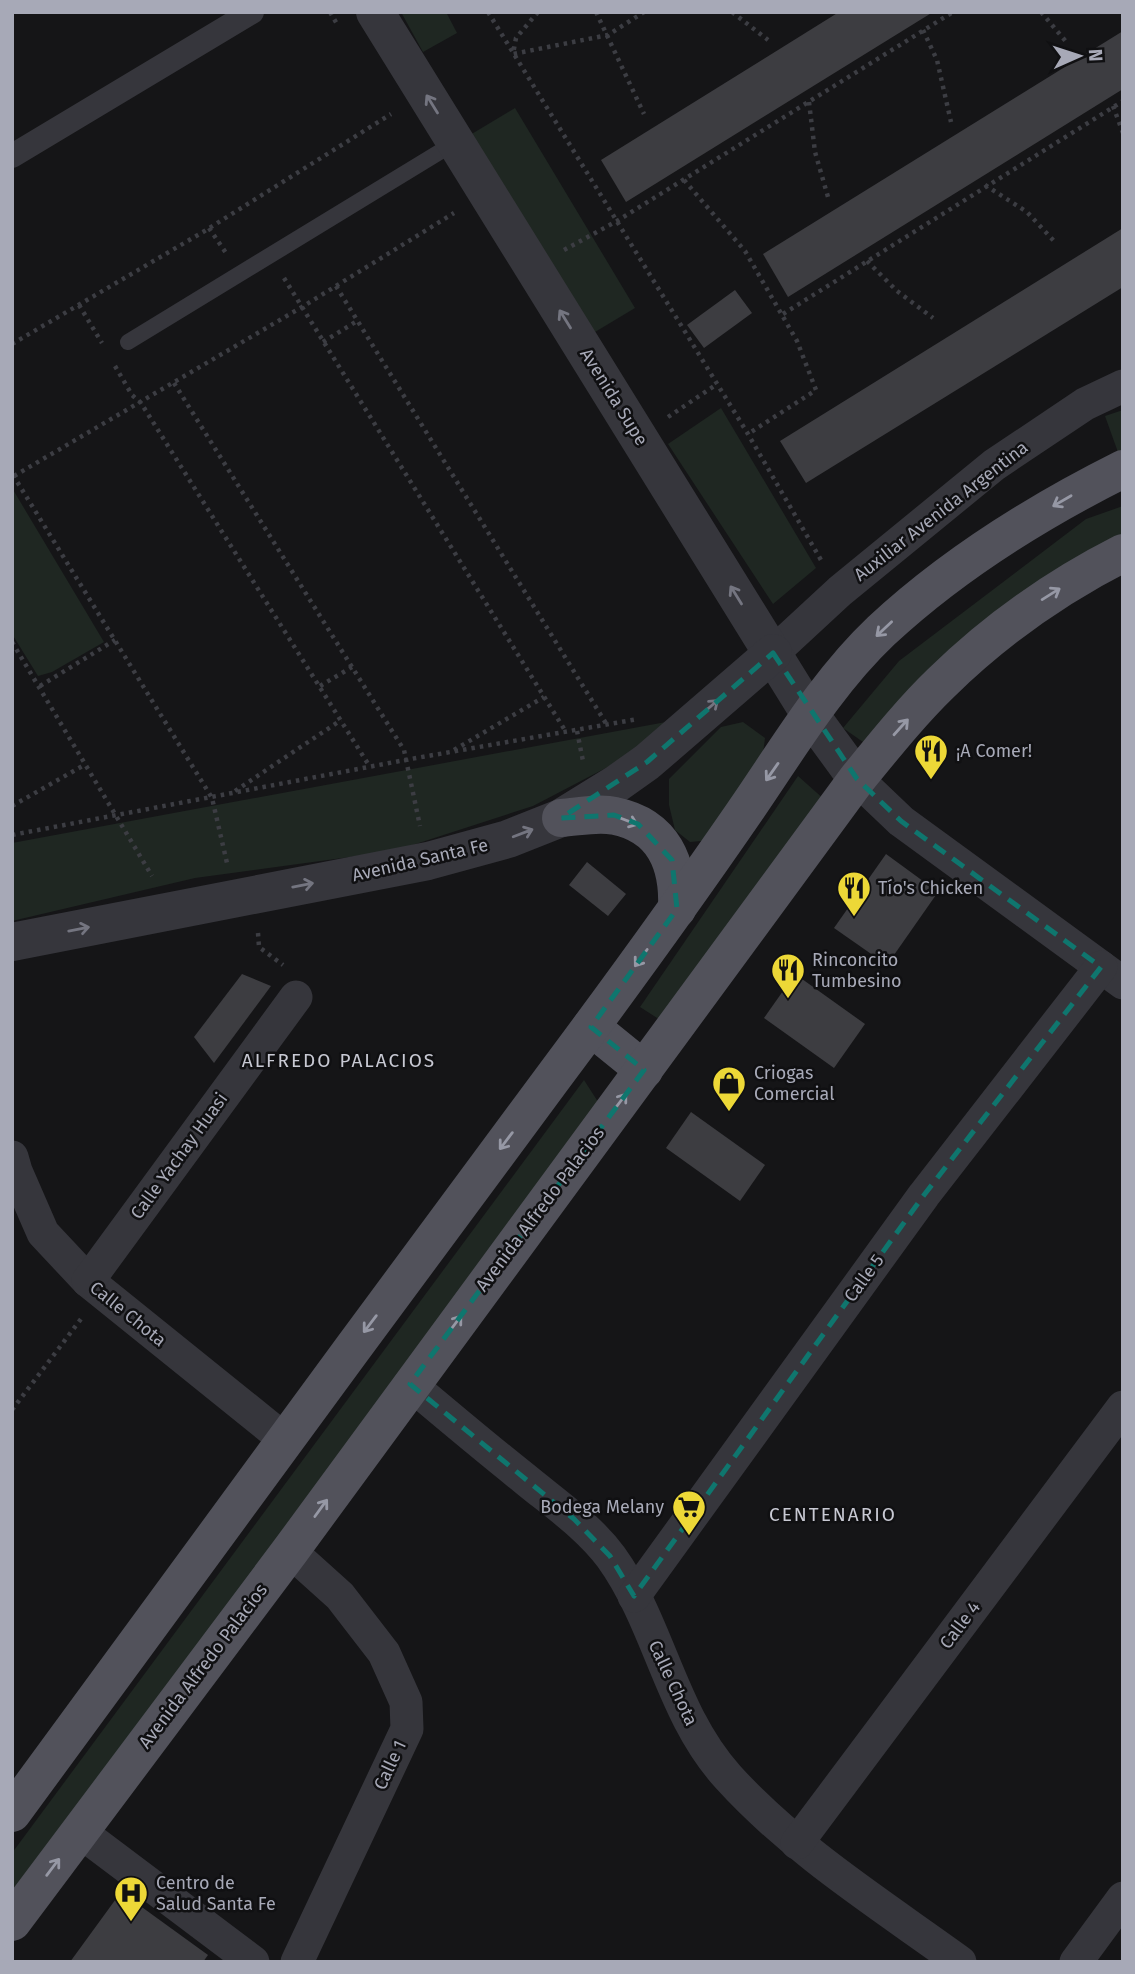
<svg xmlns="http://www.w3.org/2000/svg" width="1135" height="1974" font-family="'Fira Sans',sans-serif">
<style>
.green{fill:#1f2722}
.building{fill:#3d3d41}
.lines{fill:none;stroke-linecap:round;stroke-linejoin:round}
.path{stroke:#3c3d43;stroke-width:4.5;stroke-dasharray:3.5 5;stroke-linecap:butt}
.service{stroke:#36363c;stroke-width:16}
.pedestrian{stroke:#36363c;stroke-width:24}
.minor{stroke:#36363c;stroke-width:33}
.tertiary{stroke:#36363c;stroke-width:38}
.primary{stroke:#52525b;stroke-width:38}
.oneway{stroke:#747580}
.oneway2{stroke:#9698a5}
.marked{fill:none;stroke:#0f766e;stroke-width:5;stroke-dasharray:14 9;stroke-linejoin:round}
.labels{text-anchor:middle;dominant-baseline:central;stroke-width:5;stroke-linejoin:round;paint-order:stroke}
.street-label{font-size:18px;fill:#a7a9b7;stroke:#101012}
.poi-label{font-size:18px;fill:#a7a9b7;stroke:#101012;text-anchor:start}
.neighbourhood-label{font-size:19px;letter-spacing:2px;fill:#c8c9d3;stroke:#101012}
</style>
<rect width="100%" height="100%" fill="#151517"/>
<g class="green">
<path d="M401 12H446L457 33 423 52Z"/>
<path d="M515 108 635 308 590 335 470 135Z"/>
<path d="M721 408 816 568 773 604 668 444Z"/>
<path d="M1123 410V454L1119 455 1105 416Z"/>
<path d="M12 488 104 642 52 672 38 676 12 634Z"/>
<path d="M1123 506V542L873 749 843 728 899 661 1086 519Z"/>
<path d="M666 722 623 759 533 806 394 851 195 878 12 921V843Z"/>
<path d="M743 722 765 738 762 761 711 840 690 842 675 830 669 805V779L721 727Z"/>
<path d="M798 776 826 801 668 1025 640 1007Z"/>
<path d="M584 1080 602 1108 12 1902V1853Z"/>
</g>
<g class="building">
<path d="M839 12H933L626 202 601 160Z"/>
<path d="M1123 31V89L788 297 763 254Z"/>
<path d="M1123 228V287L806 483 780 441Z"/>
<path d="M735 290 752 313 704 348 687 325Z"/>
<path d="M886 854 938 892 887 965 834 928Z"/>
<path d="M587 862 626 894 608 916 569 885Z"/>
<path d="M242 974 271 986 214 1063 194 1037Z"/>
<path d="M795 974 865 1024 834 1068 764 1018Z"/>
<path d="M691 1112 765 1165 740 1201 666 1148Z"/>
<path d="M121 1892 208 1955 203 1962H70Z"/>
</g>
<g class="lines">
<g class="path">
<path d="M330 12 337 24"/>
<path d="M488 12 748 434 821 560"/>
<path d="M538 12 516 38 513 54 608 35 644 12"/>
<path d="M596 12 644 114"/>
<path d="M732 12 768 40"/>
<path d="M1041 12 1068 44"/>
<path d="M923 30 937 60 951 122"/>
<path d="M809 102 815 152 828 197"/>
<path d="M1113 106 1123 133"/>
<path d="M684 180 745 251 797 341 816 390 748 434"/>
<path d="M985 185 1027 212 1054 241"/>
<path d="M209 228 226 253"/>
<path d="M564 250 617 221 953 12"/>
<path d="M867 261 897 291 933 318"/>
<path d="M284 278 566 732"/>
<path d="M336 286 607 725"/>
<path d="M79 305 102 343"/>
<path d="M783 314 1123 101"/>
<path d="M323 342 357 321"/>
<path d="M12 344 203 232 391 114"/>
<path d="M115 366 132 395 141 403 370 767"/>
<path d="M174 383 404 750 420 826"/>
<path d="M668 417 717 384"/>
<path d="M13 475 212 798 227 863"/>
<path d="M14 476 302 307 454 213"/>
<path d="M12 642 152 876"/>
<path d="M40 686 115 640"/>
<path d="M320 686 352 667"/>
<path d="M577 731 583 761"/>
<path d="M454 750 544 697"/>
<path d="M235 791 341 720"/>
<path d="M12 806 86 764"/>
<path d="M12 835 405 760 638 719"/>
<path d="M258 933 259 947 283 965"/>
<path d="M12 1410 81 1319"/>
</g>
<path class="service" d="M128 342 456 142"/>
<path class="pedestrian" d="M12 156 252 12"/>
<g class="minor">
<path d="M773 653 840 591 994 465 1085 404 1123 386"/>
<path d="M857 779 901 821 1123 983"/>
<path d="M12 1157 16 1171 43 1233 88 1281 284 1439"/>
<path d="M88 1281 296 997"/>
<path d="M410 1384C448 1416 486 1448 525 1479 554 1503 588 1526 611 1557 660 1625 670 1713 728 1777 794 1850 880 1904 960 1962"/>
<path d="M290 1551 340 1596 384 1653 406 1702 407 1729 297 1962"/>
<path d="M634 1596 924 1195 1101 967"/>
<path d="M79 1831 253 1962"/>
<path d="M797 1843 1123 1407"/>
<path d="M1076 1962 1123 1898"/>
</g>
<g class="tertiary">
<path d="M375 12 811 716 857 779"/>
<path d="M12 942 428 861 508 839 561 818 616 784 647 762 773 653"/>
</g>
<g class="primary">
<path d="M561 818C578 817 598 812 615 816 664 826 679 864 677 909"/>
<path d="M591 1027 644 1070"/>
<path d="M12 1813C191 1567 371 1323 552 1079 617 992 681 904 743 814 786 752 826 683 881 631 953 564 1035 513 1123 469"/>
<path d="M12 1922 290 1551 857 779C884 746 911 712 941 683 995 630 1056 587 1123 553"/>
</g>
</g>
<defs><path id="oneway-shaft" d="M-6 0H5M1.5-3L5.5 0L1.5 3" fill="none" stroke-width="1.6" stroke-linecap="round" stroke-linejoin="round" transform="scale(1.75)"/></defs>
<g class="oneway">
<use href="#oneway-shaft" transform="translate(432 104) rotate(-122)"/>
<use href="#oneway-shaft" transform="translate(565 319) rotate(-122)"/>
<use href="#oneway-shaft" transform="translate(736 595) rotate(-122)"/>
<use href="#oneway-shaft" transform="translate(710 707) rotate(-41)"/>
<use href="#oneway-shaft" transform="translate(523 833) rotate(-21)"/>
<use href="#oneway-shaft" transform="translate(303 885) rotate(-11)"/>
<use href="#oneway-shaft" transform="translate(79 929) rotate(-11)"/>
</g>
<g class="oneway2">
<use href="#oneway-shaft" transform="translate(1062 501) rotate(150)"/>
<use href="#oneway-shaft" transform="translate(1051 594) rotate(-32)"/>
<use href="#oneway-shaft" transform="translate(884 629) rotate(137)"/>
<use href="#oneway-shaft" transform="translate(901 727) rotate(-48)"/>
<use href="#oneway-shaft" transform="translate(772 772) rotate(125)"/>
<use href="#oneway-shaft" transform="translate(628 821) rotate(21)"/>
<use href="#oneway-shaft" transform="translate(641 958) rotate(126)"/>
<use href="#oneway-shaft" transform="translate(620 1102) rotate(-53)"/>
<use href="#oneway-shaft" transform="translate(506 1141) rotate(127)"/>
<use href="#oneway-shaft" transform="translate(370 1324) rotate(127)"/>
<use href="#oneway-shaft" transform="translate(455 1324) rotate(-53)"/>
<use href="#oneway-shaft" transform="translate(321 1508) rotate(-54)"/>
<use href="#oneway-shaft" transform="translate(53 1867) rotate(-53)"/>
</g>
<path class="marked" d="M773 653 857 779 901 821 1101 967 924 1195 634 1596 610 1556 574 1519 410 1384 644 1070 591 1027 677 909 672 860 638 824 614 815 561 818 647 762Z"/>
<defs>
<g id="restaurant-pin" transform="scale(1.75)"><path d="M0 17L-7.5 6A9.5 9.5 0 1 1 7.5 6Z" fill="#edd837" stroke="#101012"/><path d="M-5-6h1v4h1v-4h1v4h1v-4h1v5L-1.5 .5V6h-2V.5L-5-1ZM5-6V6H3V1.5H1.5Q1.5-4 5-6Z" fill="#111"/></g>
<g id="shop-pin" transform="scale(1.75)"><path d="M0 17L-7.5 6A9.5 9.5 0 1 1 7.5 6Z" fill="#edd837" stroke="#101012"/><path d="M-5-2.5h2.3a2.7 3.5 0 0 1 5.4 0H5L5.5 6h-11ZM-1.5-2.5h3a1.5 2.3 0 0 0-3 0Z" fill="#111"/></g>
<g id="supermarket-pin" transform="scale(1.75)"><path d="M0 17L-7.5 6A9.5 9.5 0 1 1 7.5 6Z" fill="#edd837" stroke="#101012"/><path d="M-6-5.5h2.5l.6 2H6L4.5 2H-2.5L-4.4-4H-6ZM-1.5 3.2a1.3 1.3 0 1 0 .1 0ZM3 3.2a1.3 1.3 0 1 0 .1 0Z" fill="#111"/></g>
<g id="hospital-pin" transform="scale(1.75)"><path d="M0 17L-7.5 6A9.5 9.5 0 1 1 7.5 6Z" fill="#edd837" stroke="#101012"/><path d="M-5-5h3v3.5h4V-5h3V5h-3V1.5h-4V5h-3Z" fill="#111"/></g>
</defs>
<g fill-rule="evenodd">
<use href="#restaurant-pin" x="931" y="751"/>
<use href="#restaurant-pin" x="854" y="888"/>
<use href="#restaurant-pin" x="788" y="970"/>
<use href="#shop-pin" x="729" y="1083"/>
<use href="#supermarket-pin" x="689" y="1507"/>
<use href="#hospital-pin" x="131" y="1893"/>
</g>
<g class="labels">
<g class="street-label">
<text transform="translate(614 397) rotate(58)">Avenida Supe</text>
<text transform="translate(941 511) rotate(-38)">Auxiliar Avenida Argentina</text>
<text transform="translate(420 860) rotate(-13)">Avenida Santa Fe</text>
<text transform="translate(179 1156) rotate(-54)">Calle Yachay Huasi</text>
<text transform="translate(540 1209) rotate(-53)">Avenida Alfredo Palacios</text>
<text transform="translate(864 1278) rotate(-54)">Calle 5</text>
<text transform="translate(128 1314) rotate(39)">Calle Chota</text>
<text transform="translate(960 1625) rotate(-53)">Calle 4</text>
<text transform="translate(203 1666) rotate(-53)">Avenida Alfredo Palacios</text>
<text transform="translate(673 1683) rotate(65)">Calle Chota</text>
<text transform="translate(390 1765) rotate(-65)">Calle 1</text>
</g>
<g class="poi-label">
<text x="956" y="751">¡A Comer!</text>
<text x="878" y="888">Tío's Chicken</text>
<text x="812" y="960">Rinconcito<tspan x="812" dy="21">Tumbesino</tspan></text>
<text x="754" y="1073">Criogas<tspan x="754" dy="21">Comercial</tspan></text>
<text x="664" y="1507" text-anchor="end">Bodega Melany</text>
<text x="156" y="1883">Centro de<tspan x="156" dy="21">Salud Santa Fe</tspan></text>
</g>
<g class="neighbourhood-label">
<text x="339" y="1060">ALFREDO PALACIOS</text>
<text x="833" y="1514">CENTENARIO</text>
</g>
</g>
<rect width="1135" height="1974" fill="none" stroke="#a7a9b7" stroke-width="28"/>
<g transform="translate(1079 56) rotate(87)" stroke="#101012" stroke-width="5" paint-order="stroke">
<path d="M0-5L12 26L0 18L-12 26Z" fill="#a7a9b7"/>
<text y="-10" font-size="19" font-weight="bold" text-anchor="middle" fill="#a7a9b7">N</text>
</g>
</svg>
